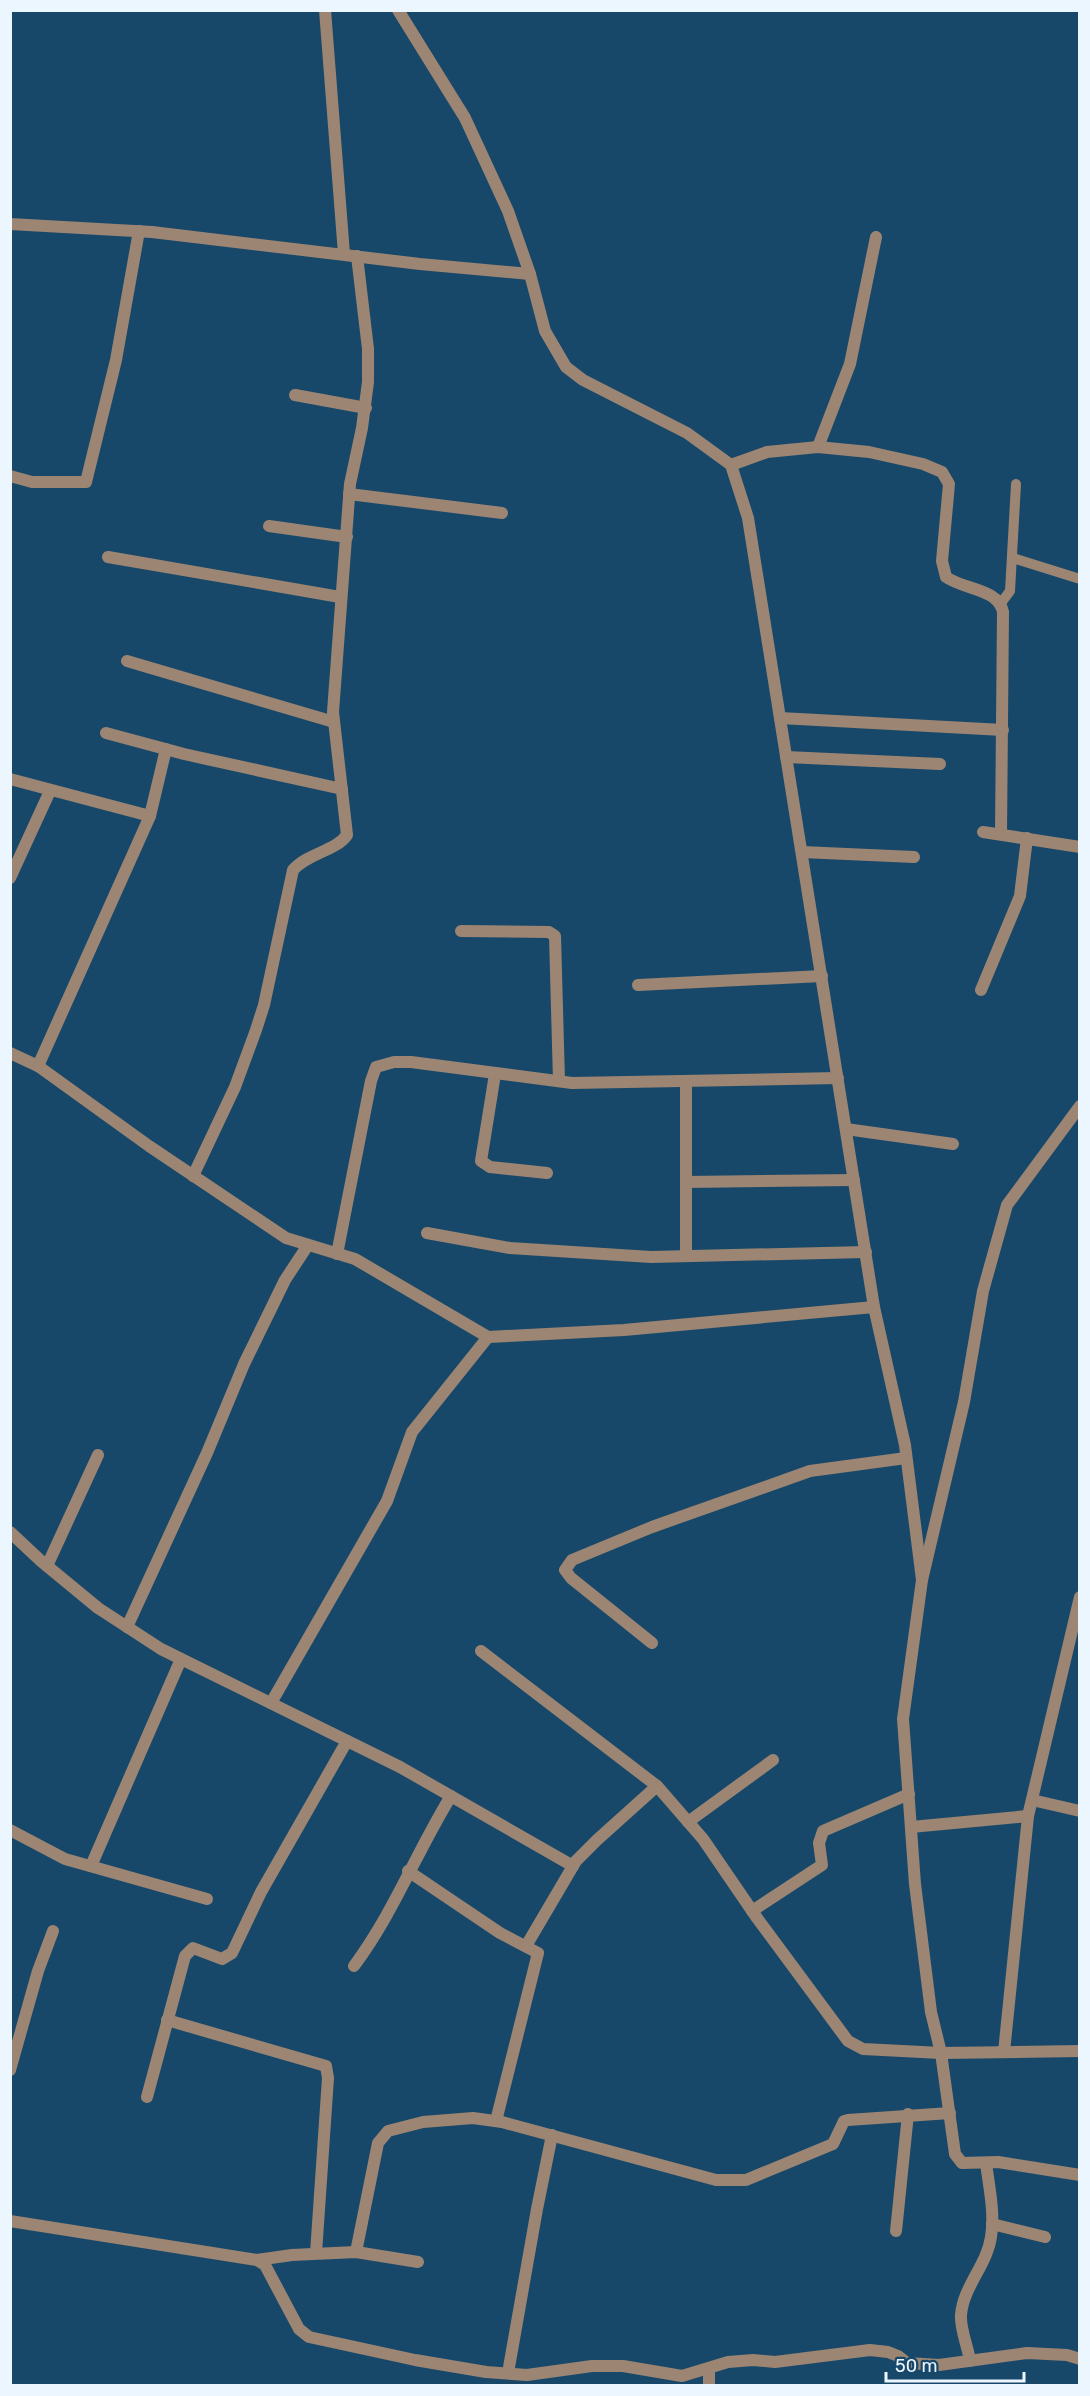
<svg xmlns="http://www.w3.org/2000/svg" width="1090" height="2396" font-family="Rubik,sans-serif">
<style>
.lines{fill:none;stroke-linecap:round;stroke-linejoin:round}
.lane{stroke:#9c8573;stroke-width:10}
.street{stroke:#9c8573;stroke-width:12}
</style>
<rect width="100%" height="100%" fill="#184869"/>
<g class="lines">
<g class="lane">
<path d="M1013 558 1080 579"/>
<path d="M1001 603 1010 591 1016 484"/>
</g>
<g class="street">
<path d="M325 10 344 254"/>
<path d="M398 10 465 118 508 211 530 274 545 331 566 367 583 380 687 433 731 465 748 518 874 1307 905 1445 922 1580"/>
<path d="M10 224 152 232 420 264 530 274"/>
<path d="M295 395 366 408"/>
<path d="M818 447 850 364 876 237"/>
<path d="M731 465 767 452 818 447 869 452 923 464 942 472 949 484 942 561 946 577C964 590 998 588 1003 612L1001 834"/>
<path d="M10 476 32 482H86L116 360 139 231"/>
<path d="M349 494 502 513"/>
<path d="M269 526 347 537"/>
<path d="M108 557 340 597"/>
<path d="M127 661 334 722"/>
<path d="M780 718 1003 730"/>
<path d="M106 733 184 754 342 789"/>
<path d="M786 757 940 764"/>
<path d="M10 779 150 816"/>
<path d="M983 832 1080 847"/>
<path d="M802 852 914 857"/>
<path d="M10 878 50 791"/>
<path d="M461 931 549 932 555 936 559 1081"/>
<path d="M638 985 822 976"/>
<path d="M981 990 1020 896 1027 838"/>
<path d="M10 1053 38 1066 149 1146 286 1238 355 1259 488 1337 624 1330 874 1307"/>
<path d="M38 1066 150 816 166 749"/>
<path d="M495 1074 481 1161 490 1167 547 1173"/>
<path d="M686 1081V1256"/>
<path d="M1080 1106 1007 1205 983 1291 964 1402 922 1580 903 1719 915 1884 931 2012 941 2053 1080 2051"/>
<path d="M846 1129 953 1144"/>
<path d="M193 1176 235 1087 256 1030 264 1005 293 870C308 853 336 851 347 835L333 712 350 484 362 428 368 382V349L357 256"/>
<path d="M686 1182 854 1180"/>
<path d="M427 1233 510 1248 651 1257 866 1252"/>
<path d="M337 1254 371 1081 376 1067 394 1062H411L572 1083 838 1078"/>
<path d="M10 1532 41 1561 98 1608 161 1649 400 1767 573 1866"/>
<path d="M47 1566 98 1455"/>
<path d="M127 1627 207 1453 244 1364 285 1280 308 1245"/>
<path d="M652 1643 571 1578 565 1570 572 1560 652 1527 810 1471 906 1458"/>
<path d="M481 1651 657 1786 703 1839 757 1918 848 2041 863 2049 941 2053 955 2154 962 2163 998 2162 1080 2175"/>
<path d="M271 1703 387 1501 412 1432 488 1337"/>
<path d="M1032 1800 1080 1811"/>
<path d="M688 1822 773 1760"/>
<path d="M911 1827 1028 1816"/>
<path d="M10 1830 65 1859 207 1899"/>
<path d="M91 1866 181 1659"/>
<path d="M408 1871 500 1933 538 1953 496 2121"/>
<path d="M752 1911 822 1865 819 1843 823 1831 909 1794"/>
<path d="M526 1946 576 1861 597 1840 657 1786"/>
<path d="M354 1966C394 1912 416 1853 451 1796"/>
<path d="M167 2020 326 2066 328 2078 316 2253"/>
<path d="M1004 2052 1028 1816 1080 1597"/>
<path d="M10 2070 38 1971 53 1931"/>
<path d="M147 2097 185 1956 193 1948 222 1959 232 1953 261 1892 347 1741"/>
<path d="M10 2221 257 2260 265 2265 299 2329 309 2337 415 2360 486 2372 527 2375 592 2366H623L682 2376 728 2362 753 2360 775 2362 870 2350 888 2352 898 2356 907 2363 939 2365 1027 2353 1067 2355 1080 2359"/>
<path d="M992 2224 1045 2237"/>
<path d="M896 2231 908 2114"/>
<path d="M356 2252 378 2143 388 2131 423 2122 473 2118 502 2122 716 2180H746L833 2144 844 2121 848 2120 950 2113"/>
<path d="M257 2260 292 2255 356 2252 418 2262"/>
<path d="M970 2361C968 2347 960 2329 961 2315 963 2287 987 2265 991 2237 995 2213 989 2187 986 2163"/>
<path d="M709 2369V2386"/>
<path d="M508 2373 537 2209 552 2135"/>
</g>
</g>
<rect width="1090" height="2396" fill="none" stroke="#ecf6fe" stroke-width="24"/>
<path d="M886 2372v9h138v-9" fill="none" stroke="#ecf6fe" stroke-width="3"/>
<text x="895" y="2372" font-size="18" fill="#ecf6fe" stroke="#184869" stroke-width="4.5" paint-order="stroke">50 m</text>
</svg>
